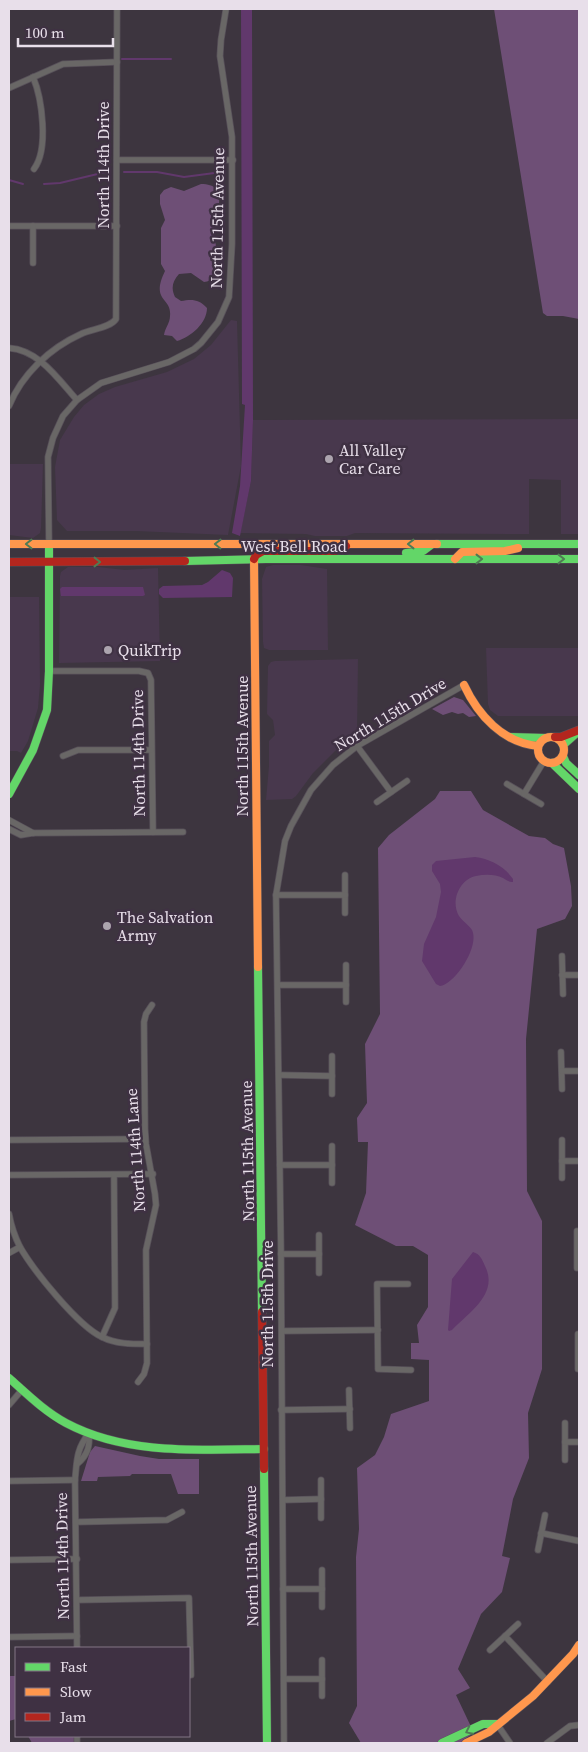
<svg xmlns="http://www.w3.org/2000/svg" width="588" height="1752" font-family="'Source Serif 4',serif">
<style>
.built{fill:#48384d}
.green{fill:#6e4f76}
.water{fill:#61386c}
.lines{fill:none;stroke-linecap:round;stroke-linejoin:round}
.stream{stroke:#61386c;stroke-width:2}
.street-casing{stroke:#58515a;stroke-width:7}
.fast-casing{stroke:#58515a;stroke-width:9}
.slow-casing{stroke:#58515a;stroke-width:9}
.jam-casing{stroke:#58515a;stroke-width:9}
.street{stroke:#696766;stroke-width:5.5}
.fast{stroke:#63d668;stroke-width:8}
.slow{stroke:#ff974d;stroke-width:8}
.jam{stroke:#b3261e;stroke-width:8}
.oneway{stroke:#4f7b54}
.poi-dot{fill:#aca4ae;stroke:#3f3143;stroke-width:2}
.labels{text-anchor:middle;dominant-baseline:central;stroke-width:5;stroke-linejoin:round;paint-order:stroke}
.street-label{font-size:16px;fill:#e8dfea;stroke:#3f3143}
.poi-label{font-size:16px;fill:#e8dfea;stroke:#3f3143;text-anchor:start}
</style>
<rect width="100%" height="100%" fill="#3d353f"/>
<g class="built">
<path d="M231 320 237 321 241 466 228 535 136 531H67L57 520 55 467 60 440 74 417 84 405 99 394 115 387 167 372 194 359 211 345Z"/>
<path d="M579 419V534H561V480L529 479V534L355 533 347 536H315L306 534 240 533 251 481 253 420Z"/>
<path d="M9 464H43L41 528 40 533 33 538 9 535Z"/>
<path d="M273 565H301L327 569 328 650H269L264 648 263 642 262 579 266 567Z"/>
<path d="M68 567H98L125 570 158 568 160 661 59 663 60 576 61 572Z"/>
<path d="M9 597H39L40 685 38 708 28 741 21 753 17 751H9Z"/>
<path d="M486 648H579V716H498L490 710 488 704Z"/>
<path d="M358 659 357 735 335 751 313 773 296 796 292 799 266 800 269 766V741L275 735 273 720 267 714 268 666 271 662 275 661Z"/>
</g>
<g class="green">
<path d="M494 9H579V319L563 316H547L543 313Z"/>
<path d="M201 184C233 184 213 216 214 234 215 246 220 257 220 269 215 275 213 281 204 282L191 273 179 274C172 282 171 288 175 297L181 301C192 299 199 299 207 308 207 323 191 337 177 341L172 336 164 335C165 328 170 323 170 316 172 297 150 302 165 271L161 264V228L165 220 160 204V195L164 190 171 187 184 191Z"/>
<path d="M454 697 463 700 476 716 469 717 463 713 458 714 452 712 443 715 432 709Z"/>
<path d="M440 791H471L483 810 529 836 545 838 553 844 564 848 571 886 572 906 565 919 537 929 526 1039 527 1191 542 1221V1369L528 1413 529 1458 513 1499 502 1556 510 1558 502 1592 481 1614 458 1669 470 1688 456 1695 474 1733 463 1740 465 1743H361L349 1723 357 1706 356 1557 359 1529 357 1468 375 1455 384 1437 391 1414 429 1401V1360L411 1359V1343H419L417 1325 428 1307V1255L413 1246H396L355 1225 366 1193 368 1142H358L357 1118 367 1103 365 1044 380 1014 378 848 389 835 435 799Z"/>
<path d="M95 1446 140 1456 159 1459H199V1494H178L171 1474H132L130 1476 98 1477 97 1481H81L90 1452Z"/>
<path d="M9 1676H16V1719L9 1721Z"/>
<path d="M28 1736H77V1743H32Z"/>
</g>
<g class="water">
<path d="M241 9H252L253 420 251 481 240 536 232 533 240 486 245 405 242 404Z"/>
<path d="M222 570 230 573 233 578 232 597 163 598 159 594V589L163 586 202 585 208 582Z"/>
<path d="M62 587H143L145 595 143 596H61L60 589Z"/>
<path d="M475 857C490 859 504 866 513 879V882C508 882 507 880 503 878 495 874 485 874 476 876 460 879 450 901 459 916 462 921 469 925 472 930 480 946 455 984 440 986L436 984 422 961 424 944 436 917 441 892 440 884 432 871V865L436 861Z"/>
<path d="M473 1252C480 1254 482 1259 485 1266 499 1294 469 1312 452 1330L449 1331 448 1330 452 1279Z"/>
</g>
<g class="lines">
<g class="stream">
<path d="M122 59H171"/>
<path d="M124 172H157L184 177 222 172"/>
<path d="M9 180 23 184"/>
<path d="M44 184 60 183 110 171"/>
</g>
<g class="street-casing">
<g id="street">
<path d="M33 77C42 98 49 149 34 169"/>
<path d="M9 88 63 64 117 62"/>
<path d="M117 160H233"/>
<path d="M9 226H117"/>
<path d="M33 226V263"/>
<path d="M9 348C39 350 58 379 77 400"/>
<path d="M9 406C22 374 50 348 81 334 91 329 110 328 116 319L117 9"/>
<path d="M49 544 48 457 53 438 63 416 77 400 101 383 169 362 194 349 201 343 218 322 229 297 232 244V137L220 56 221 40 226 9"/>
<path d="M49 671H139L148 673 151 680 153 832"/>
<path d="M357 746 391 792"/>
<path d="M63 756 78 750H151"/>
<path d="M507 784 541 804"/>
<path d="M524 794 544 761"/>
<path d="M377 802 407 781"/>
<path d="M9 820 33 833"/>
<path d="M9 829 21 835 33 833 183 832"/>
<path d="M345 875V913"/>
<path d="M276 895H345"/>
<path d="M562 956 563 994"/>
<path d="M346 965V1002"/>
<path d="M562 975H579"/>
<path d="M278 985H346"/>
<path d="M561 1052 562 1089"/>
<path d="M562 1071H579"/>
<path d="M279 1075 332 1076"/>
<path d="M332 1094V1056"/>
<path d="M9 1140 145 1139"/>
<path d="M562 1140V1178"/>
<path d="M562 1161H579"/>
<path d="M280 1165H332"/>
<path d="M9 1175 153 1174"/>
<path d="M332 1183V1146"/>
<path d="M9 1214C11 1225 15 1237 20 1247 34 1271 78 1326 102 1337 116 1344 131 1344 147 1344"/>
<path d="M577 1231V1268"/>
<path d="M319 1235V1273"/>
<path d="M9 1253 20 1247"/>
<path d="M281 1254H319"/>
<path d="M408 1284H377L378 1369 411 1370"/>
<path d="M282 1331 378 1330"/>
<path d="M578 1334V1369"/>
<path d="M102 1337 115 1308 114 1175"/>
<path d="M138 1382 144 1374 147 1363 146 1250 156 1205 155 1194 146 1144 145 1129 144 1022 146 1014 152 1005"/>
<path d="M349 1390 350 1428"/>
<path d="M9 1405 21 1391"/>
<path d="M281 1410 350 1409"/>
<path d="M565 1423V1460"/>
<path d="M565 1442H579"/>
<path d="M77 1464C88 1455 90 1446 89 1433"/>
<path d="M9 1481 75 1480"/>
<path d="M283 1500 321 1499"/>
<path d="M321 1518V1480"/>
<path d="M76 1522 167 1520 182 1512"/>
<path d="M541 1533 579 1541"/>
<path d="M538 1550 545 1515"/>
<path d="M9 1560 77 1559"/>
<path d="M322 1570V1607"/>
<path d="M283 1589H322"/>
<path d="M77 1600 189 1598 191 1675H189"/>
<path d="M505 1636 548 1682"/>
<path d="M9 1637 77 1636"/>
<path d="M77 1648 75 1480C77 1460 76 1450 89 1433"/>
<path d="M490 1650 518 1624"/>
<path d="M322 1660V1696"/>
<path d="M284 1679H322"/>
<path d="M497 1724 510 1743"/>
<path d="M77 1736V1743"/>
<path d="M284 1743 281 1254 276 895 285 841 291 826 311 790 333 765 357 746 464 685"/>
<path d="M547 1743 570 1726 579 1725"/>
</g>
</g>
<g class="fast-casing">
<g id="fast">
<path d="M437 544H579"/>
<path d="M406 553 423 551 431 545"/>
<path d="M185 561 266 559H579"/>
<path d="M510 737 546 738"/>
<path d="M563 745 579 731"/>
<path d="M563 756 566 763 579 775"/>
<path d="M552 763 579 789"/>
<path d="M9 794 33 750 47 710 49 671V544"/>
<path d="M258 967 262 1312"/>
<path d="M9 1378C27 1394 44 1411 66 1423 126 1455 198 1450 264 1449"/>
<path d="M264 1469 267 1743"/>
<path d="M442 1743 483 1724H497"/>
</g>
</g>
<g class="slow-casing">
<g id="slow">
<path d="M9 544H437"/>
<path d="M254 559 258 967"/>
<path d="M455 559 462 552 505 551 518 548"/>
<path d="M464 685C478 715 503 743 538 746"/>
<circle cx="551" cy="750" r="13"/>
<path d="M466 1743 489 1732 533 1696 573 1654 579 1645"/>
</g>
</g>
<g class="jam-casing">
<g id="jam">
<path d="M254 559 256 555 263 551H335L346 546"/>
<path d="M9 562 185 561"/>
<path d="M555 737H561L579 730"/>
<path d="M262 1312 264 1469"/>
</g>
</g>
<use href="#street" class="street"/>
<use href="#fast" class="fast"/>
<use href="#slow" class="slow"/>
<use href="#jam" class="jam"/>
</g>
<defs><path id="oneway-chevron" d="M-2-3.5L2.5 0L-2 3.5" fill="none" stroke-width="1.6" stroke-linecap="round" stroke-linejoin="round" transform="scale(1.25)"/></defs>
<g class="oneway">
<use href="#oneway-chevron" transform="translate(29 544) rotate(180)"/>
<use href="#oneway-chevron" transform="translate(218 544) rotate(-179)"/>
<use href="#oneway-chevron" transform="translate(411 544) rotate(-180)"/>
<use href="#oneway-chevron" transform="translate(479 559)"/>
<use href="#oneway-chevron" transform="translate(561 559)"/>
<use href="#oneway-chevron" transform="translate(97 562)"/>
<use href="#oneway-chevron" transform="translate(469 1731) rotate(154)"/>
</g>
<g class="poi-dot">
<circle cx="329" cy="459" r="5"/>
<circle cx="108" cy="650" r="5"/>
<circle cx="107" cy="926" r="5"/>
</g>
<g class="labels">
<g class="street-label">
<text transform="translate(103 165) rotate(-90)">North 114th Drive</text>
<text transform="translate(217 218) rotate(-89)">North 115th Avenue</text>
<text x="294" y="546">West Bell Road</text>
<text transform="translate(390 714) rotate(-31)">North 115th Drive</text>
<text transform="translate(242 746) rotate(-90)">North 115th Avenue</text>
<text transform="translate(138 753) rotate(-91)">North 114th Drive</text>
<text transform="translate(135 1150) rotate(-94)">North 114th Lane</text>
<text transform="translate(247 1151) rotate(-91)">North 115th Avenue</text>
<text transform="translate(267 1304) rotate(-90)">North 115th Drive</text>
<text transform="translate(62 1556) rotate(-91)">North 114th Drive</text>
<text transform="translate(251 1556) rotate(-91)">North 115th Avenue</text>
</g>
<g class="poi-label">
<text x="339" y="450">All Valley<tspan x="339" dy="18">Car Care</tspan></text>
<text x="118" y="650">QuikTrip</text>
<text x="117" y="917">The Salvation<tspan x="117" dy="18">Army</tspan></text>
</g>
</g>
<rect width="588" height="1752" fill="none" stroke="#e8dfea" stroke-width="20"/>
<rect x="15" y="1647" width="175" height="90" fill="#3f3143" stroke="#837786"/>
<rect x="25" y="1663" width="25" height="8" fill="#63d668" stroke="#837786"/>
<text x="60" y="1672" font-size="15" fill="#e8dfea">Fast</text>
<rect x="25" y="1688" width="25" height="8" fill="#ff974d" stroke="#837786"/>
<text x="60" y="1697" font-size="15" fill="#e8dfea">Slow</text>
<rect x="25" y="1713" width="25" height="8" fill="#b3261e" stroke="#837786"/>
<text x="60" y="1722" font-size="15" fill="#e8dfea">Jam</text>
<path d="M18 38v8h95v-8" fill="none" stroke="#e8dfea" stroke-width="2.5"/>
<text x="25" y="38" font-size="15" fill="#e8dfea" stroke="#3f3143" stroke-width="4" paint-order="stroke">100 m</text>
</svg>
